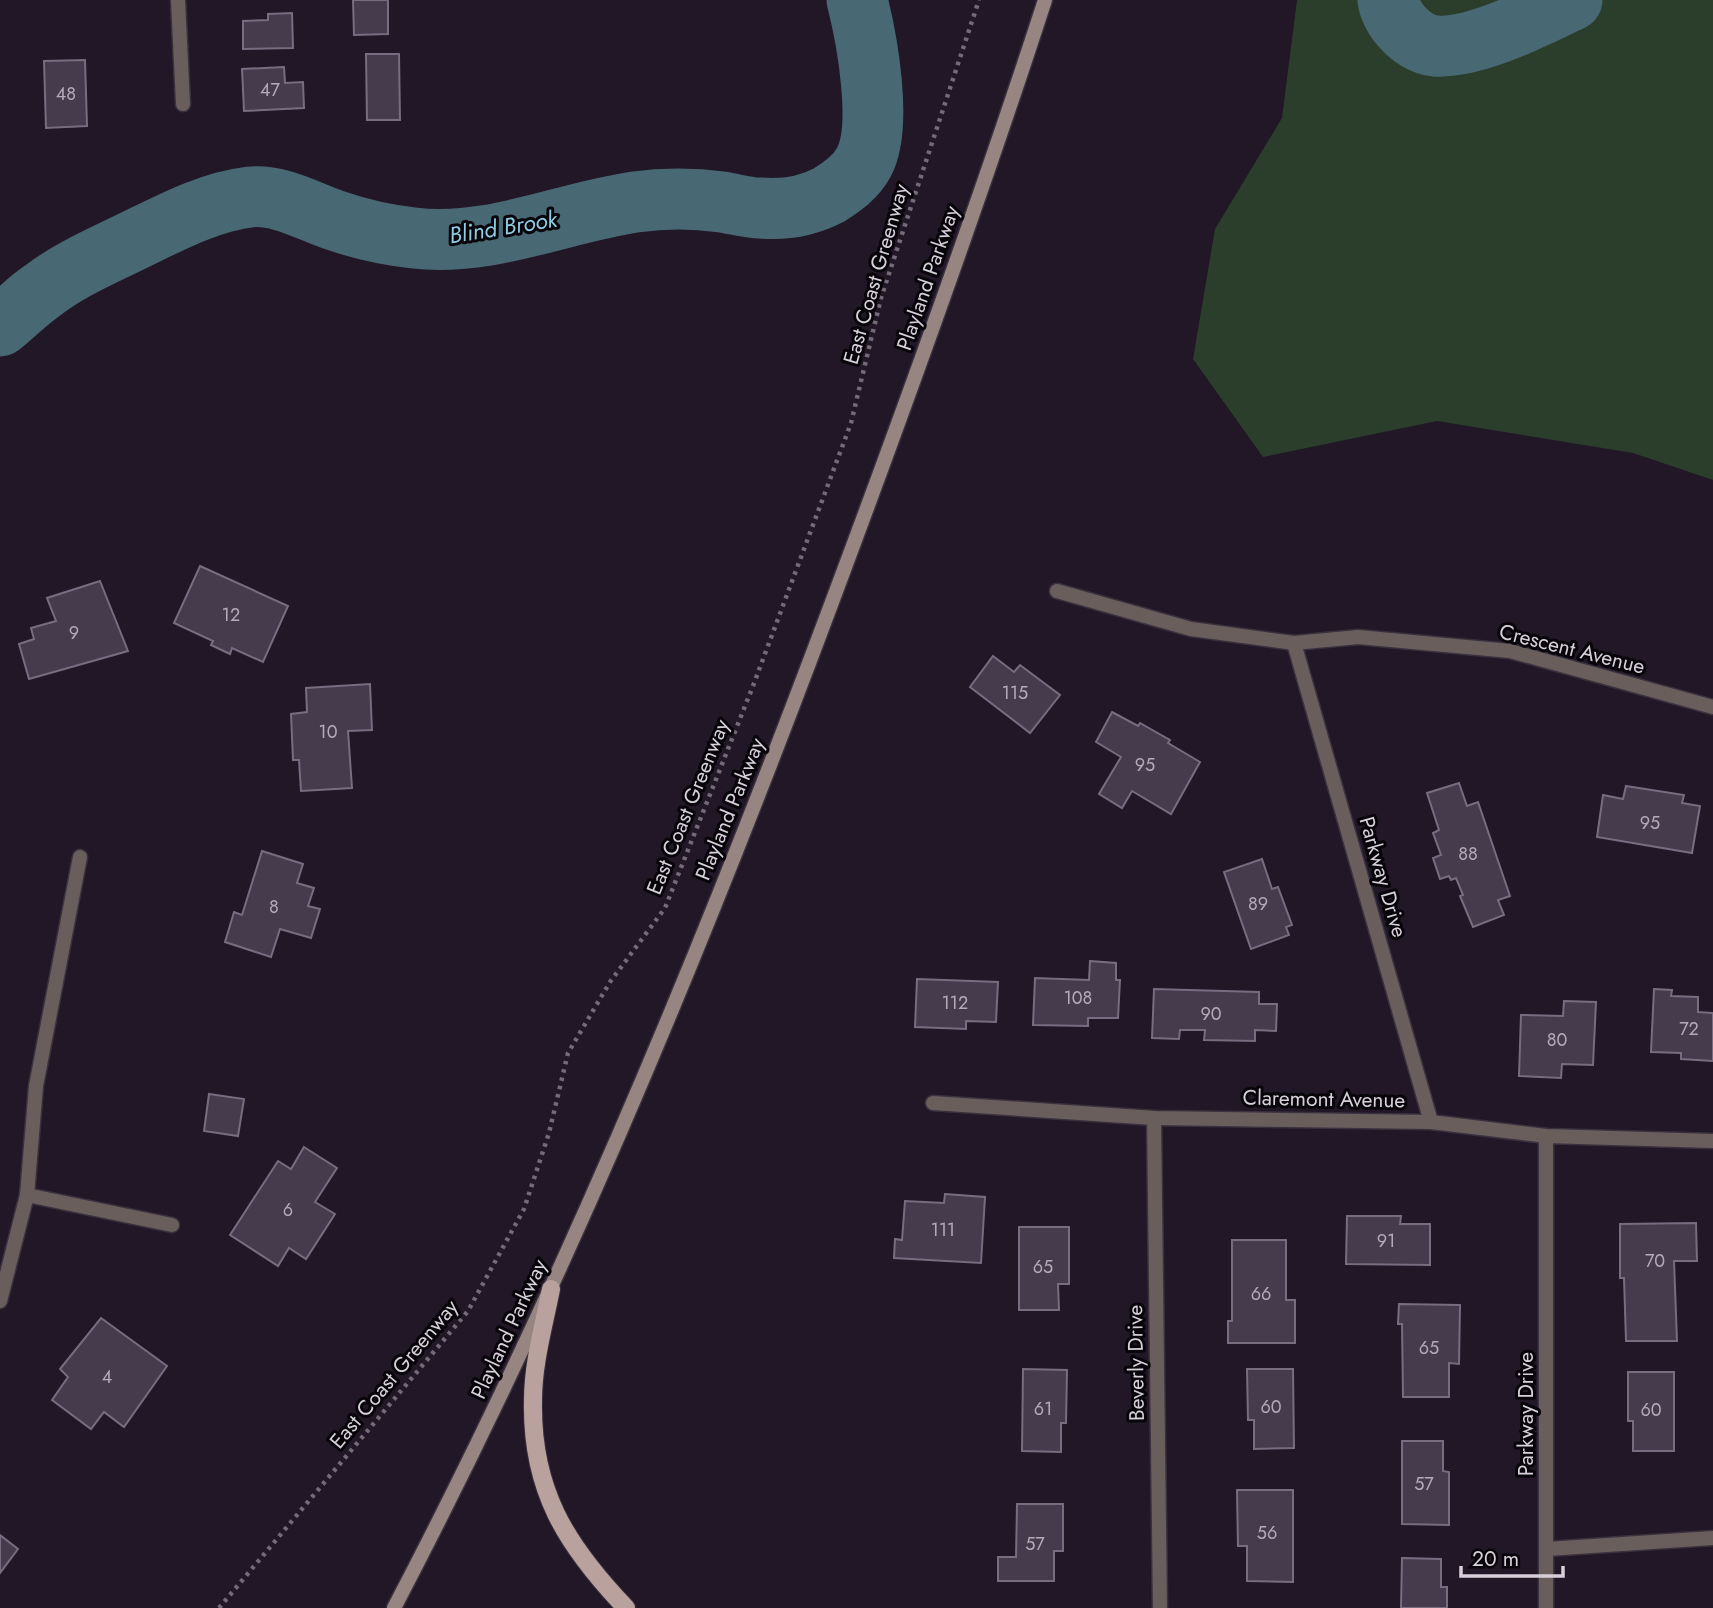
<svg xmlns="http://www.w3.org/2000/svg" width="1713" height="1608" font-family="Jost,sans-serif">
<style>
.green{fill:#2a3e2b}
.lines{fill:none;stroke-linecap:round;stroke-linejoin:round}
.river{stroke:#486874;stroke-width:61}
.building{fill:#453b4d;stroke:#776c80;stroke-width:2}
.minor-casing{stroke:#3a313f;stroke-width:17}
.secondary-casing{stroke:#3a313f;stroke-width:17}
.primary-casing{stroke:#3a313f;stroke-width:20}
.path{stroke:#746b78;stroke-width:4.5;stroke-dasharray:3.5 5;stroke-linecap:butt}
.minor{stroke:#695e5c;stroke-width:14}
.secondary{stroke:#968580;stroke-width:14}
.primary{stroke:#b9a29d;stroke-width:18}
.labels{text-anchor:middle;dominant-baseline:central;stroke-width:6;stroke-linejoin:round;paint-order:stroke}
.number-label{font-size:18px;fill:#b2abb8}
.street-label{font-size:21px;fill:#d7d0db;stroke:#08050a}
.water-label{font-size:23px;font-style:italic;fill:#8dcce2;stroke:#08050a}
</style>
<rect width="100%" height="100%" fill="#211726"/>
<path class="green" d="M1297 0H1713V480L1633 453 1437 421 1263 457 1193 359 1215 229 1282 118Z"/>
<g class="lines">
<g class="river">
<path d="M1388 0C1389 9 1396 21 1403 28 1411 37 1423 45 1435 46 1474 49 1537 17 1572 0"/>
<path d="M0 326C14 315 27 301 42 291 65 273 91 261 118 248 161 228 202 203 250 197 279 194 308 211 334 220 360 229 387 235 414 238 490 247 561 213 635 202 663 198 694 198 722 202 735 204 747 208 760 208 783 210 808 206 829 195 843 186 856 177 864 162 883 126 867 39 857 0"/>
</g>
</g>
<g class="building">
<path d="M353 0H388V34L354 35Z"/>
<path d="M292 13 293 48 243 49V21L268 20V14Z"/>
<path d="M366 54H399L400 120H367Z"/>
<path d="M85 60 87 126 46 128 44 61Z"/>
<path d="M284 67 285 83 303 82 304 108 244 111 242 69Z"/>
<path d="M200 566 288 606 263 662 232 648 230 654 211 645 213 641 174 623Z"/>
<path d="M100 581 128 651 29 679 19 644 34 639 31 628 56 621 47 598Z"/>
<path d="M993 656 1014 672 1020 665 1060 695 1030 733 970 687Z"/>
<path d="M370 684 372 730 348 731 352 788 301 791 299 760H293L291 714 307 712 306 688Z"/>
<path d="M1112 712 1138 726 1140 723 1170 740 1168 743 1200 762 1171 814 1132 791 1122 808 1099 794 1121 757 1096 742Z"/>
<path d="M1459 783 1467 806 1478 802 1510 896 1498 900 1504 915 1473 927 1460 896 1463 895 1456 878 1451 880 1449 876 1440 879 1433 858 1441 855 1433 833 1439 830 1427 793Z"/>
<path d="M1626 786 1684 795 1682 803 1700 806 1692 853 1597 837 1603 795 1623 799Z"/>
<path d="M262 851 303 864 297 883 314 888 308 906 320 909 311 938 280 929 271 957 225 942 234 912 242 915Z"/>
<path d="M1262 859 1272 889 1278 887 1292 925 1286 927 1289 935 1251 949 1224 872Z"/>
<path d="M1090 961 1116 963V980H1120L1118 1018H1088V1026L1033 1025 1035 978 1089 980Z"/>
<path d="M917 979 998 982 996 1022 966 1021V1029L915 1027Z"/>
<path d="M1154 989 1259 992V1004H1277L1276 1031 1255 1030V1041L1204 1040 1205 1030H1180L1179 1039 1152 1038Z"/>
<path d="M1654 989 1672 990 1671 996 1698 997V1012L1713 1013V1061L1681 1059V1053L1651 1052Z"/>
<path d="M1564 1001 1596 1002 1593 1065 1562 1064 1561 1078 1519 1076 1521 1015 1563 1016Z"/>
<path d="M209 1094 244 1099 238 1136 204 1131Z"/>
<path d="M304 1147 337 1168 315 1202 335 1214 306 1259 289 1248 278 1266 230 1235 278 1161 291 1169Z"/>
<path d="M945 1194 985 1197 981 1263 894 1258 895 1239 902 1240 905 1201 944 1203Z"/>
<path d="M1347 1216H1401L1400 1224H1430V1265L1346 1264Z"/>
<path d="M1696 1223 1697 1261H1674L1677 1341H1626L1624 1278H1620V1224Z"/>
<path d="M1019 1227H1069V1284H1058L1059 1310H1019Z"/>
<path d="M1232 1240H1286V1300H1295V1343H1228V1321H1232Z"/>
<path d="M1399 1304 1460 1305 1459 1364 1449 1363V1397H1403L1402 1324H1398Z"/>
<path d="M101 1318 167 1366 124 1427 104 1412 91 1429 52 1400 68 1377 60 1369Z"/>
<path d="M1023 1369 1067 1370 1066 1423H1061V1452L1022 1451Z"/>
<path d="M1247 1369H1293L1294 1448 1254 1449V1420H1248Z"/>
<path d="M1628 1372H1674V1451H1633V1421H1628Z"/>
<path d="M1402 1441H1443V1471L1449 1472V1525L1402 1524Z"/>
<path d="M1237 1490H1293V1582L1247 1581V1546H1238Z"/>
<path d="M1017 1504H1063V1551H1054V1581H998V1557H1016Z"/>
<path d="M0 1535 18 1549 0 1573Z"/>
<path d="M1402 1558 1441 1559V1587H1447V1608H1401Z"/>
</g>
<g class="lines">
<g class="minor-casing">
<g id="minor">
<path d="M178 0 183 104"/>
<path d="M1057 591 1191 629 1294 643 1358 637 1510 651 1713 707"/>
<path d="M1294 643 1431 1122"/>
<path d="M933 1103 1154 1118 1431 1122 1546 1136 1713 1141"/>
<path d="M1154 1118 1160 1608"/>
<path d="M27 1195 172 1225"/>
<path d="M0 1301 27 1195 36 1086 80 857"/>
<path d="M1547 1549 1713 1538"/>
<path d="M1546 1608V1136"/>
</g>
</g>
<g class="secondary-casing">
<path id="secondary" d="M394 1608C556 1299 691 976 814 650 895 435 974 219 1045 0"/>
</g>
<g class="primary-casing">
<path id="primary" d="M551 1289C544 1325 533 1363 533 1400 531 1490 566 1545 626 1608"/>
</g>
<path class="path" d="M219 1608 468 1311 524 1209 549 1133 568 1053 610 982 665 908 753 686 851 423 881 298 979 0"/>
<use href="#minor" class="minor"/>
<use href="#secondary" class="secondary"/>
<use href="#primary" class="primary"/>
</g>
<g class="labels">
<g class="number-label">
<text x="270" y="90">47</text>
<text x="66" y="94">48</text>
<text x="231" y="615">12</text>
<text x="74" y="633">9</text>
<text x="1015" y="693">115</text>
<text x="328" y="732">10</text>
<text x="1145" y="765">95</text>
<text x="1650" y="823">95</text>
<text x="1468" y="854">88</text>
<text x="1258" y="904">89</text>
<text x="274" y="907">8</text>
<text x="1078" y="998">108</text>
<text x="955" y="1003">112</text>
<text x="1211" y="1014">90</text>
<text x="1689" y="1029">72</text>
<text x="1557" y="1040">80</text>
<text x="288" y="1210">6</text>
<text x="943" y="1230">111</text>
<text x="1386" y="1241">91</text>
<text x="1655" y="1261">70</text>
<text x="1043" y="1267">65</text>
<text x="1261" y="1294">66</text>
<text x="1429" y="1348">65</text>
<text x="107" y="1377">4</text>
<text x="1271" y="1407">60</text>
<text x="1043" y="1409">61</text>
<text x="1651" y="1410">60</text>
<text x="1424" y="1484">57</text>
<text x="1267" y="1533">56</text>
<text x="1035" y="1544">57</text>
</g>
<g class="street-label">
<text transform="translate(876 274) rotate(-74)">East Coast Greenway</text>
<text transform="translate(928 278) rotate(-71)">Playland Parkway</text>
<text transform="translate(1572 649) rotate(14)">Crescent Avenue</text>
<text transform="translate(688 807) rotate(-68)">East Coast Greenway</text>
<text transform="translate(730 809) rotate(-68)">Playland Parkway</text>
<text transform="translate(1383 877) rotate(74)">Parkway Drive</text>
<text transform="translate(1324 1099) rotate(1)">Claremont Avenue</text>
<text transform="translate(509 1329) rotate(-65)">Playland Parkway</text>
<text transform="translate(1136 1363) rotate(-91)">Beverly Drive</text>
<text transform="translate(394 1374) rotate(-50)">East Coast Greenway</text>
<text transform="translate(1526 1414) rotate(-90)">Parkway Drive</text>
</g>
<g class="water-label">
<text transform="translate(503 227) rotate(-9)">Blind Brook</text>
</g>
</g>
<path d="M1461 1566v10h102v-10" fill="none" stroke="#d7d0db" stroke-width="3.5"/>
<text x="1472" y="1566" font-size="21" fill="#d7d0db" stroke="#08050a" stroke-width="5" paint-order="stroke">20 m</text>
</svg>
